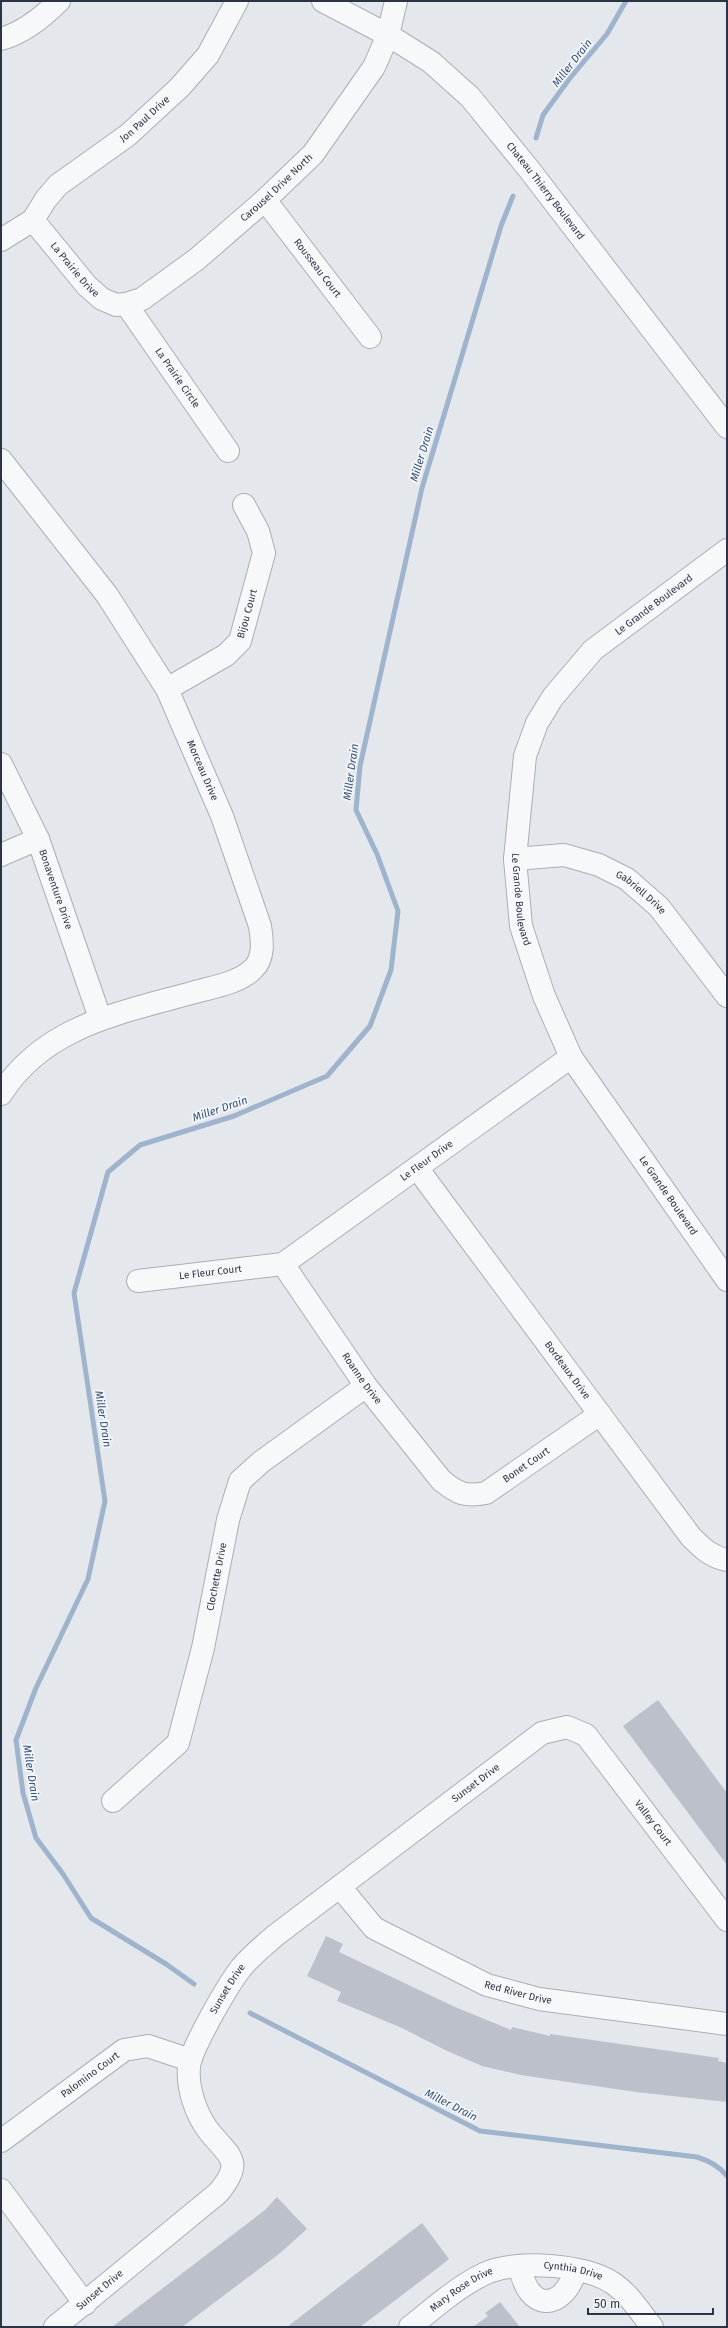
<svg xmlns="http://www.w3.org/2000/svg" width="728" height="2328" font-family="'Fira Sans',sans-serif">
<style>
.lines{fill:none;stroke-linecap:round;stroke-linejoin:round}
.stream{stroke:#9fb4cc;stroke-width:5}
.building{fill:#bbc0ca}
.minor-casing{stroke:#a9aeb7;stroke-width:24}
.minor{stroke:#f7f8fa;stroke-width:22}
.labels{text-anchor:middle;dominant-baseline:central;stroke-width:3.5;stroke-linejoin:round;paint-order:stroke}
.street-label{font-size:10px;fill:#2b3445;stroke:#f4f6f9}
.water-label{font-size:11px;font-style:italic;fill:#34527a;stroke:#f4f6f9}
</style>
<rect width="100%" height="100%" fill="#e4e7ec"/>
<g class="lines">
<g class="stream">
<path d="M536 138 543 115 570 78 607 34 626 1"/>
<path d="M194 1984 166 1964 91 1918 63 1874 36 1838 23 1793 16 1740 36 1688 88 1579 105 1501 74 1293 108 1172 140 1145 234 1116 327 1076 370 1026 391 970 398 911 377 854 356 810 360 766 422 488 501 226 513 196"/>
<path d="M250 2013 480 2131 697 2157C710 2161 719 2166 727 2176"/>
</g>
</g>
<g class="building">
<path d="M658 1700 727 1793V1865L623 1726Z"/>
<path d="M326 1936 343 1944 339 1952 455 2007 511 2030 512 2027 550 2036V2034L719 2058 718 2061 727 2063V2102L636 2092 521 2075 482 2066 445 2050 402 2028 337 2001 341 1992 307 1976Z"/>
<path d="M277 2197 307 2229 279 2254 182 2327H112L265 2210Z"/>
<path d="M422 2223 449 2259 435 2270 360 2327H287Z"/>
<path d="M500 2302 520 2327H473L488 2316 485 2313Z"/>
</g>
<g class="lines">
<g class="minor-casing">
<g id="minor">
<path id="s1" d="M323 1 388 35 431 62 470 97 528 168 727 427"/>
<path d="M1 39C23 33 43 17 59 1"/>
<path id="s2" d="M265 200 370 337"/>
<path id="s3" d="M33 220 87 286 102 299 116 305 126 304 142 299 197 259 265 200 313 154 374 67 388 35 396 1"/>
<path id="s4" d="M1 240 33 220 46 199 58 185 128 135 180 87 208 55 237 1"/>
<path id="s5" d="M126 304 228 451"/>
<path id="s6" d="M1 460 107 595 167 689 222 816 260 926C262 939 265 958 253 969 239 983 213 987 195 992 121 1013 45 1025 1 1094"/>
<path id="s7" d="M727 550 593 650 553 697 537 723 525 756 515 859 521 926 544 996 571 1057 727 1280"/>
<path id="s8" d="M167 689 226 655 240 641 264 553 258 531 244 505"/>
<path id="s9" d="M1 764 38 839 100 1018"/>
<path d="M1 855 38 839"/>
<path id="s10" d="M515 859 564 855 599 865 627 879 659 907 727 996"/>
<path id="s11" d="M417 1168 691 1537C702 1548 711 1557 727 1560"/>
<path id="s12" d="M283 1264 366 1386 441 1480C458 1494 465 1497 486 1493L600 1414"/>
<path id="s13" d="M138 1281 283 1264 571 1057"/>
<path id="s14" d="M113 1801 178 1743 203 1648 228 1520 240 1481 261 1462 366 1386"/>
<path id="s15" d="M340 1887 374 1928 487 1985 539 1999 727 2024"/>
<path id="s16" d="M1 2141 124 2050 148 2046 190 2060"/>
<path d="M1 2190 85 2304"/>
<path d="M520 2266C527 2311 562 2313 576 2270"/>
<path id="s17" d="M55 2327 218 2193C246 2160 228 2156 208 2130 196 2114 187 2088 189 2067 191 2048 228 1985 241 1968 251 1956 264 1945 276 1935L542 1733 567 1727 586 1735 727 1920"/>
<path id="s18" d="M410 2327C433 2309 457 2287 484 2274 514 2259 587 2264 614 2284 630 2295 640 2312 652 2327"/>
</g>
</g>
<use href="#minor" class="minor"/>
</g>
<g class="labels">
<g class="street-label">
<text stroke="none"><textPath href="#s4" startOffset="190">Jon Paul Drive</textPath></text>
<text stroke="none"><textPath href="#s3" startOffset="322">Carousel Drive North</textPath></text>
<text stroke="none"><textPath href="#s1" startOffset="297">Chateau Thierry Boulevard</textPath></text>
<text stroke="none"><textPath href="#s2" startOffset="86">Rousseau Court</textPath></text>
<text stroke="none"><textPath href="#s3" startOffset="65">La Prairie Drive</textPath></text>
<text stroke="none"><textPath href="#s5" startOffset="90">La Prairie Circle</textPath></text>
<text transform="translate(654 605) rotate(-37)">Le Grande Boulevard</text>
<text stroke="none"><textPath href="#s8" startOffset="116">Bijou Court</textPath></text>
<text stroke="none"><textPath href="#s6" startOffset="372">Morceau Drive</textPath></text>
<text stroke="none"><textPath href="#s9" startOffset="137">Bonaventure Drive</textPath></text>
<text stroke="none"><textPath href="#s10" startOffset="136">Gabriell Drive</textPath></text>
<text stroke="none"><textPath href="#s7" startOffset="439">Le Grande Boulevard</textPath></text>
<text stroke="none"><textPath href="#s13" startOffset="323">Le Fleur Drive</textPath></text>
<text stroke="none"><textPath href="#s7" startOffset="775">Le Grande Boulevard</textPath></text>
<text stroke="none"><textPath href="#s13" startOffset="73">Le Fleur Court</textPath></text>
<text stroke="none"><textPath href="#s11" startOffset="252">Bordeaux Drive</textPath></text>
<text stroke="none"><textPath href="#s12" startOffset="139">Roanne Drive</textPath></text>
<text stroke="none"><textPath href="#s12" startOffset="366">Bonet Court</textPath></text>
<text stroke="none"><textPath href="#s14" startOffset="258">Clochette Drive</textPath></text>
<text stroke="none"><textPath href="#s17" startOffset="765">Sunset Drive</textPath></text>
<text stroke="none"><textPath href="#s17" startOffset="1005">Valley Court</textPath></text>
<text stroke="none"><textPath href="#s17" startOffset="441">Sunset Drive</textPath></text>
<text stroke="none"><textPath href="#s15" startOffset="212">Red River Drive</textPath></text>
<text stroke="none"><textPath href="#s16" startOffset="111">Palomino Court</textPath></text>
<text stroke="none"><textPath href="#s18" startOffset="182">Cynthia Drive</textPath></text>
<text stroke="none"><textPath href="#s17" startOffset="58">Sunset Drive</textPath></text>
<text stroke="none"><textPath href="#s18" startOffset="64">Mary Rose Drive</textPath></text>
</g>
<g class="water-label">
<text transform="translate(572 63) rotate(-52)">Miller Drain</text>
<text transform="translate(422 454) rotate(-73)">Miller Drain</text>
<text transform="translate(351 772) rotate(-82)">Miller Drain</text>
<text transform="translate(220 1109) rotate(-19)">Miller Drain</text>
<text transform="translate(103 1419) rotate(81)">Miller Drain</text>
<text transform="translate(31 1773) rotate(81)">Miller Drain</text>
<text transform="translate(451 2105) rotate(27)">Miller Drain</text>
</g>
</g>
<rect width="728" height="2328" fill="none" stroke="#2b3445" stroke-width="4"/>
<path d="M588 2308v6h125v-6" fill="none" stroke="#2b3445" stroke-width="2"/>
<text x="594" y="2308" font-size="12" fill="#2b3445" stroke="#f4f6f9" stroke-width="3" paint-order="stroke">50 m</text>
</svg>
